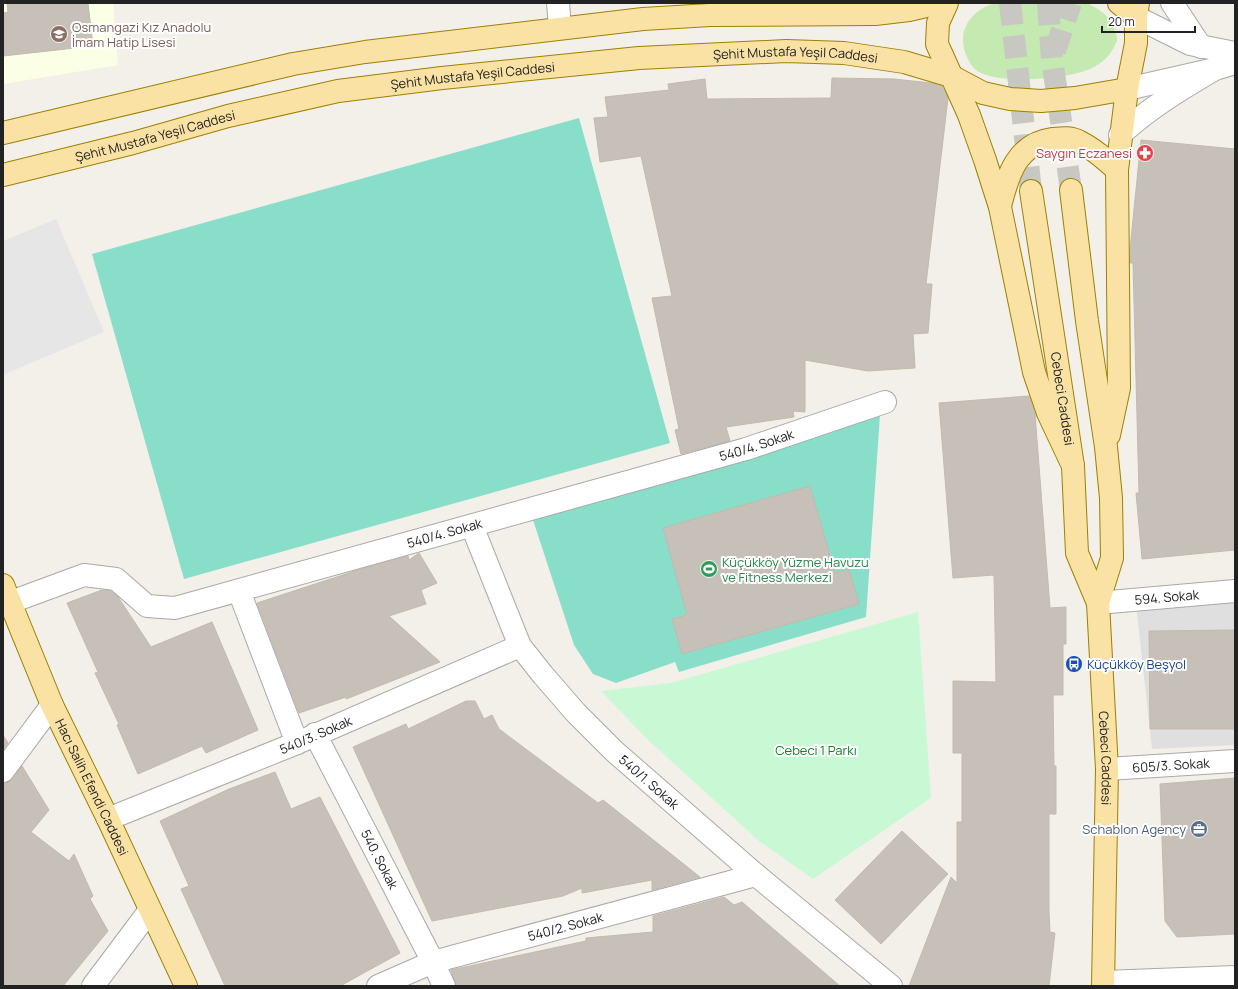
<svg xmlns="http://www.w3.org/2000/svg" width="1238" height="989" font-family="Manrope,sans-serif">
<style>
.residential{fill:#e0dfdf}
.education{fill:#fbffe5}
.grass{fill:#c4eab1}
.park{fill:#c9f9d4}
.pitch{fill:#89deca}
.parking{fill:#e6e6e6}
.building{fill:#c7c0b8;stroke:#c3baab}
.lines{fill:none;stroke-linecap:round;stroke-linejoin:round}
.major-tunnel{stroke:#c8c7c1;stroke-width:22;stroke-dasharray:22 11;stroke-linecap:butt}
.minor-casing{stroke:#a9a9a9;stroke-width:24}
.major-casing{stroke:#9d8103;stroke-width:24}
.minor{stroke:#fff;stroke-width:22}
.major{stroke:#fae2a5;stroke-width:22}
.labels{text-anchor:middle;dominant-baseline:central;stroke-width:4;stroke-linejoin:round;paint-order:stroke}
.education-label{font-size:13px;fill:#785e54;stroke:#fff;text-anchor:start}
.street-label{font-size:13px;fill:#222;stroke:#fff}
.health-label{font-size:13px;fill:#be3a42;stroke:#fff;text-anchor:end}
.leisure-label{font-size:13px;fill:#27864d;stroke:#fff;text-anchor:start}
.transit-label{font-size:13px;fill:#164399;stroke:#fff;text-anchor:start}
.park-label{font-size:13px;fill:#0e8229;stroke:#fff}
.service-label{font-size:13px;fill:#4e5e75;stroke:#fff;text-anchor:end}
</style>
<rect width="100%" height="100%" fill="#f2f0e9"/>
<path class="residential" d="M1235 600V745L1152 749 1136 605Z"/>
<path class="education" d="M3 3H113L118 65 3 84Z"/>
<path class="grass" d="M996 3 1089 4C1103 11 1113 19 1116 34 1117 38 1118 40 1116 43 1111 54 1105 61 1094 67 1073 79 996 86 976 70 970 65 968 59 965 52 957 28 974 8 996 3Z"/>
<path class="park" d="M918 612 931 798 813 879 759 841 647 739 601 691 671 683Z"/>
<g class="pitch">
<path d="M579 118 670 443 184 579 92 254Z"/>
<path d="M880 415 866 617 679 672 675 662 616 683 593 674 574 645 533 520Z"/>
</g>
<path class="parking" d="M56 219 104 332 3 375V241Z"/>
<g class="building">
<path d="M7 3H88L93 46 3 56V13L8 12Z"/>
<path d="M832 78 894 79 931 83 942 86 948 98 926 284H932L928 333 913 334 915 368 868 371 805 360V412L793 411 794 417 726 427 730 441 681 454 675 430 679 429 652 298 672 296 641 156 600 162 594 118 608 117 605 97 669 90 668 84 705 79 707 99 831 98Z"/>
<path d="M1141 140 1235 149V550L1142 559 1136 493H1139L1133 263H1130V249Z"/>
<path d="M1029 396 1035 414 1050 608 1066 607V644H1063V695H1053L1054 766H1056V814H1049V911L1050 932 1055 933 1049 986H909L951 877 957 883V822H962V753H953V681L996 682 994 575 953 578 939 403Z"/>
<path d="M810 486 835 573 849 569 859 604 682 654 672 619 687 615 663 528Z"/>
<path d="M419 553 437 583 421 590 426 604 389 616 440 662 346 699V697L299 713 257 603 358 570 408 556 409 560Z"/>
<path d="M102 590 111 591 118 597 151 647 212 622 258 730 206 753 202 746 138 774 117 725 119 724 95 673 98 672 67 603Z"/>
<path d="M1235 630V729H1150L1149 631Z"/>
<path d="M466 701H475L484 719 492 715 499 729 598 803 603 800 700 877 652 890V880L582 893V888L563 896 432 921 353 747 406 724 408 729Z"/>
<path d="M3 735 8 743 3 750Z"/>
<path d="M22 766 49 810 31 832 69 861 74 854 93 896 90 899 108 931 63 986H3V783L13 779Z"/>
<path d="M275 772 291 809 320 797 400 953 340 986H225L181 889 189 886 160 821 229 789Z"/>
<path d="M1235 778V934L1177 937 1165 921 1160 784Z"/>
<path d="M902 831 948 874 881 944 835 900Z"/>
<path d="M724 897 734 905 742 902 840 986H456L451 970 586 941V938L653 932V916Z"/>
</g>
<g class="lines">
<g class="major-tunnel">
<path d="M1010 3 1031 191"/>
<path d="M1048 3 1052 59 1071 190"/>
<path d="M1055 51 1071 3"/>
</g>
<g class="minor-casing">
<g id="minor">
<path d="M558 3 560 28"/>
<path d="M1172 3 1201 47"/>
<path d="M1136 17 1190 44 1235 53"/>
<path d="M1127 89 1215 69 1235 63"/>
<path d="M1120 135C1149 108 1181 89 1215 69"/>
<path id="s1" d="M472 526 520 646 543 675 576 713 614 751 756 875 891 986"/>
<path d="M239 591 297 743"/>
<path id="s2" d="M11 602 84 575 116 579 147 606 175 608 746 449 885 402"/>
<path id="s3" d="M1098 603 1235 591"/>
<path id="s4" d="M315 734 433 962 444 986"/>
<path id="s5" d="M1107 769 1235 761"/>
<path d="M3 771 52 705"/>
<path id="s6" d="M108 819 297 743 520 646"/>
<path d="M1104 982 1235 977"/>
<path d="M93 986 150 910"/>
<path id="s7" d="M378 986 433 962 756 875"/>
</g>
</g>
<g class="major-casing">
<g id="major">
<path d="M947 3 938 23 937 44 969 115 985 160 1000 207 1034 372 1048 413 1073 466"/>
<path d="M1119 3 1136 17"/>
<path d="M3 133 293 64 365 52 643 19 710 15 875 14 909 10 939 3"/>
<path id="s8" d="M3 175 133 143 228 116 338 91 442 78 639 58 786 51 844 53 904 62 951 76 983 93 1010 99 1041 101 1075 98 1127 89"/>
<path id="s9" d="M1071 190 1087 321 1106 447 1111 498 1112 558 1098 603 1107 769 1103 986"/>
<path id="s10" d="M1031 191 1073 466 1077 553 1098 603"/>
<path d="M1000 206C1008 175 1016 144 1053 139 1063 138 1071 137 1080 142 1094 149 1106 160 1117 170"/>
<path d="M1109 435 1119 388 1117 170 1127 89 1136 43V17L1138 3"/>
<path id="s11" d="M3 585 52 705 108 819 186 986"/>
</g>
</g>
<use href="#minor" class="minor"/>
<use href="#major" class="major"/>
</g>
<defs>
<g id="school-disc" transform="scale(0.9)"><circle r="9.5" fill="#8d6e63" stroke="#fff"/><path d="M0-5L7-2L0 1L-7-2ZM-4 1L0 2.5L4 1V4Q0 6-4 4Z" fill="#fff"/></g>
<g id="pharmacy-disc" transform="scale(0.9)"><circle r="9.5" fill="#e0444e" stroke="#fff"/><path d="M-2-6h4v4h4v4h-4v4h-4v-4h-4v-4h4Z" fill="#fff"/></g>
<g id="stadium-disc" transform="scale(0.9)"><circle r="9.5" fill="#2e9e5b" stroke="#fff"/><path d="M0-5a6.5 5 0 1 0 0 10a6.5 5 0 1 0 0-10ZM-3.5-1.8h7v3.6h-7Z" fill="#fff"/></g>
<g id="bus-disc" transform="scale(0.9)"><circle r="9.5" fill="#1a4fb4" stroke="#fff"/><path d="M-5-6H5V4H4V6H2V4H-2V6H-4V4H-5ZM-3.5-4V0h7V-4ZM-3.5 1.2v1.5H-2V1.2ZM2 1.2v1.5H3.5V1.2Z" fill="#fff"/></g>
<g id="office-disc" transform="scale(0.9)"><circle r="9.5" fill="#5c6f8a" stroke="#fff"/><path d="M-6-3h4V-5.5h4V-3h4V5H-6ZM-1-4.5V-3h2v-1.5ZM-6 0V1H6V0Z" fill="#fff"/></g>
</defs>
<g fill-rule="evenodd">
<use href="#school-disc" x="59" y="34"/>
<use href="#pharmacy-disc" x="1145" y="153"/>
<use href="#stadium-disc" x="709" y="569"/>
<use href="#bus-disc" x="1074" y="664"/>
<use href="#office-disc" x="1199" y="829"/>
</g>
<g class="labels">
<g class="education-label">
<text x="72" y="27">Osmangazi Kız Anadolu<tspan x="72" dy="15">İmam Hatip Lisesi</tspan></text>
</g>
<g class="street-label">
<text stroke="none"><textPath href="#s8" startOffset="805">Şehit Mustafa Yeşil Caddesi</textPath></text>
<text stroke="none"><textPath href="#s8" startOffset="481">Şehit Mustafa Yeşil Caddesi</textPath></text>
<text stroke="none"><textPath href="#s8" startOffset="157">Şehit Mustafa Yeşil Caddesi</textPath></text>
<text stroke="none"><textPath href="#s10" startOffset="210">Cebeci Caddesi</textPath></text>
<text stroke="none"><textPath href="#s2" startOffset="783">540/4. Sokak</textPath></text>
<text stroke="none"><textPath href="#s2" startOffset="459">540/4. Sokak</textPath></text>
<text stroke="none"><textPath href="#s3" startOffset="69">594. Sokak</textPath></text>
<text stroke="none"><textPath href="#s6" startOffset="224">540/3. Sokak</textPath></text>
<text stroke="none"><textPath href="#s9" startOffset="573">Cebeci Caddesi</textPath></text>
<text stroke="none"><textPath href="#s5" startOffset="64">605/3. Sokak</textPath></text>
<text stroke="none"><textPath href="#s1" startOffset="317">540/1. Sokak</textPath></text>
<text stroke="none"><textPath href="#s11" startOffset="221">Hacı Salih Efendi Caddesi</textPath></text>
<text stroke="none"><textPath href="#s4" startOffset="141">540. Sokak</textPath></text>
<text stroke="none"><textPath href="#s7" startOffset="197">540/2. Sokak</textPath></text>
</g>
<g class="health-label">
<text x="1132" y="153">Saygın Eczanesi</text>
</g>
<g class="leisure-label">
<text x="722" y="562">Küçükköy Yüzme Havuzu<tspan x="722" dy="15">ve Fitness Merkezi</tspan></text>
</g>
<g class="transit-label">
<text x="1087" y="664">Küçükköy Beşyol</text>
</g>
<g class="park-label">
<text x="816" y="750">Cebeci 1 Parkı</text>
</g>
<g class="service-label">
<text x="1186" y="829">Schablon Agency</text>
</g>
</g>
<rect width="1238" height="989" fill="none" stroke="#222222" stroke-width="8"/>
<path d="M1102 26v6h93v-6" fill="none" stroke="#222222" stroke-width="2"/>
<text x="1108" y="26" font-size="12" fill="#222222" stroke="#ffffff" stroke-width="3" paint-order="stroke">20 m</text>
</svg>
